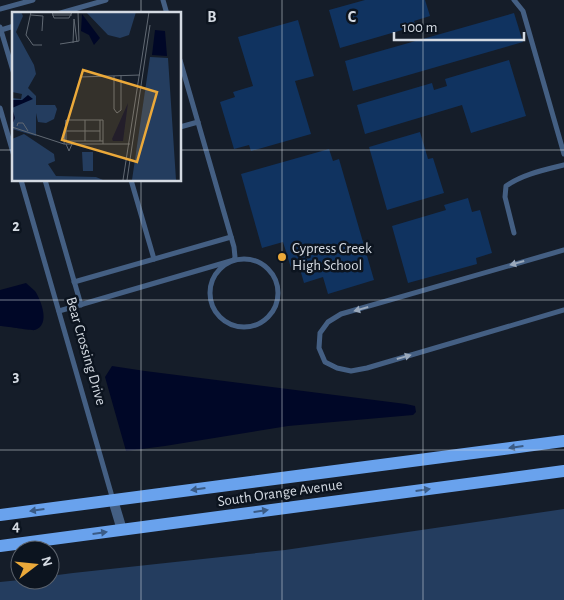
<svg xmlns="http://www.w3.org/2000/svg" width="564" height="600" font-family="'Alegreya Sans',sans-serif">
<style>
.green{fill:#243d5f}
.water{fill:#000727}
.building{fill:#103360}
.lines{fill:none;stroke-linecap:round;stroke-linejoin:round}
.lane{stroke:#445f83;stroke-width:5}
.street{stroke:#445f83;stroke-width:10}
.primary{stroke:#69a2ed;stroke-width:12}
.oneway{fill:#9aa9bc}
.oneway2{fill:#3a5b86}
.grid{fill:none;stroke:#d4dae2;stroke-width:1;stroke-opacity:0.55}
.poi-dot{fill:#eba93a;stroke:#0c141f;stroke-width:2}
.labels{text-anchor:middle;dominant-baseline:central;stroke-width:5;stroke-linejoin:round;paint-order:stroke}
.poi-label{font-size:15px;fill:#d4dae2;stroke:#0c141f;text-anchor:start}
.street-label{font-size:15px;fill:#d4dae2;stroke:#0c141f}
.inset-road{fill:none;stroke:#616973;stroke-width:1}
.view{fill:#eba93a;fill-opacity:0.15;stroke:#eba93a;stroke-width:2.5}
.inset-edge{fill:none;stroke:#d4dae2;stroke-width:2.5}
.grid-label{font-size:16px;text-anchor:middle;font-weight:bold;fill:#d4dae2;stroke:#0c141f;stroke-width:5;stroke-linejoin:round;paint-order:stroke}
</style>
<rect width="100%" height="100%" fill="#151d29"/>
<path class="green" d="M564 509V600H0V582L20 580H50V576L73 573 285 550Z"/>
<g class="water">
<path d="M26 283C29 286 32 288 35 291 41 300 51 325 35 330 32 331 6 326 0 326V290Z"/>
<path d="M112 366 145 371 406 404 415 406 416 412 413 415 288 426 165 446 126 451 105 377Z"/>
</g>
<g class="building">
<path d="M365 0H425L430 16 414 21 416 26 340 48 329 10Z"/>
<path d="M514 13 523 42 353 91 345 61Z"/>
<path d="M298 20 314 76 295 81 311 134 251 151 249 145 234 149 220 102 235 97 233 92 253 86 238 37Z"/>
<path d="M509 60 526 116 471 133 462 105 365 134 357 105 432 83 434 90 447 86 445 79Z"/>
<path d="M420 132 428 159 433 158 444 193 387 210 369 147Z"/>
<path d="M329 149 333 161 339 159 374 280 328 294 323 277 304 283 300 269 292 271 283 242 262 248 241 174Z"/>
<path d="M468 198 472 212 480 210 492 253 476 258 477 264 408 283 392 226 446 210 444 205Z"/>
</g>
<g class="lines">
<g class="lane">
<path d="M163 0 167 14"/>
<path d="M514 0 523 11 564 154"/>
<path d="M0 9 33 0"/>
<path d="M57 14 106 0"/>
<path d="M0 27 14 74"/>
<path d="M1 30 14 26"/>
<path d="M0 108 14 156"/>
<path d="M180 127 198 122"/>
<path d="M21 180 113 500"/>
<path d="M45 180 81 305"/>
<path d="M131 180 154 259"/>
<path d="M514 233 505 197 506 186C523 174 544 170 564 165"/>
<path d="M564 250 341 314 328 322 320 333 319 348 325 362 337 368 351 371 367 368 564 310"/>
<circle cx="244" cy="293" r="34"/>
<path d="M74 282 231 237"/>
<path d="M59 311 234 260 235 257 234 247 180 60"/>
</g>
<path class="street" d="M113 500 122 530"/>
<g class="primary">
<path d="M0 515 564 441"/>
<path d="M0 546 564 471"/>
</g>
</g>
<defs><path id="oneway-solid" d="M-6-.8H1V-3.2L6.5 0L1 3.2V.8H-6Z" transform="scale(1.25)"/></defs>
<g class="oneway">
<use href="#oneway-solid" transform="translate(517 263) rotate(164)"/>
<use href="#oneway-solid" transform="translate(361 309) rotate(164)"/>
<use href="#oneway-solid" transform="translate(404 357) rotate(-16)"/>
</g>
<g class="oneway2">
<use href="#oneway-solid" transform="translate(516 447) rotate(172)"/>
<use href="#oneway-solid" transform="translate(198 489) rotate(172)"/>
<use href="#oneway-solid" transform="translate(423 490) rotate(-8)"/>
<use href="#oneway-solid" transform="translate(37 510) rotate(172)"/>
<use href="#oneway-solid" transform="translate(261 511) rotate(-8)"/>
<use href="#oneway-solid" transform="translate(100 533) rotate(-8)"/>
</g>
<path class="grid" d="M141 0V14M282 0V600M423 0V600M0 150H14M180 150H564M141 180V600M0 300H564M0 450H564"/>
<circle class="poi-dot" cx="282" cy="257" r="5"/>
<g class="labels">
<g class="poi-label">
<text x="292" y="248">Cypress Creek<tspan x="292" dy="17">High School</tspan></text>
</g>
<g class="street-label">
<text transform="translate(86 351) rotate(74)">Bear Crossing Drive</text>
<text transform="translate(280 493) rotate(-8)">South Orange Avenue</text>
</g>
</g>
<g transform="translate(12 12)">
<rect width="169" height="169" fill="#151d29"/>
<path d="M0 0H9L11 4 4 20 22 53 24 62 16 76 24 84V93H43L45 97 42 107 34 111 26 110 24 101V124L0 117V86L9 87 10 82 0 80ZM74 0H124L117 23 108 26 96 23ZM138 45 156 46 164 168H120ZM12 122 42 142 43 149 36 152 44 164 84 165 91 168H0V127ZM81 140V159H71L70 140Z" fill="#243d5f"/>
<path d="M70 2 88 26 82 33 77 23 69 19ZM143 18 153 19 155 44 140 43ZM16 83 21 87 0 96 3 106 0 113V88H10ZM116 91 111 129H101L100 127Z" fill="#000727"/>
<path class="inset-road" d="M19 0 14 23 21 33H30M40 0 42 6H57L60 0M40 1H60M19 3 31 4 30 19M40 3H60M61 31 62 7 65 30M48 32 67 29 66 0M102 64V97L105 101 109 98V63M68 65 128 63M73 108V129M88 108V129M5 114 6 111H11L16 119M0 115 52 132H118M54 119H88M52 129H91M54 129V108M52 132 54 108H91V132M54 132 57 139 60 132M111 168 137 0M115 168 138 13"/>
<path class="view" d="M71 58 145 80 125 150 50 128Z"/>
<rect width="169" height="169" class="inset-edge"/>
</g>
<g class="grid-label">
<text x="212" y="22">B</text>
<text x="352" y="22">C</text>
<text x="16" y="231">2</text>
<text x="16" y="381">3</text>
<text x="16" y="531">4</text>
</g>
<g transform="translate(35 565) rotate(74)"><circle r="24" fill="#0c141f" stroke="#5c636d"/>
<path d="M0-4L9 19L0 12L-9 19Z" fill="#eba93a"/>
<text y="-8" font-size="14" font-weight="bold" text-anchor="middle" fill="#d4dae2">N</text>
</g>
<path d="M394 32v8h130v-8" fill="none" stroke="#d4dae2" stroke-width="2.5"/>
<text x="402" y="32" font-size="15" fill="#d4dae2" stroke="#0c141f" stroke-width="4" paint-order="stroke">100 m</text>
</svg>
